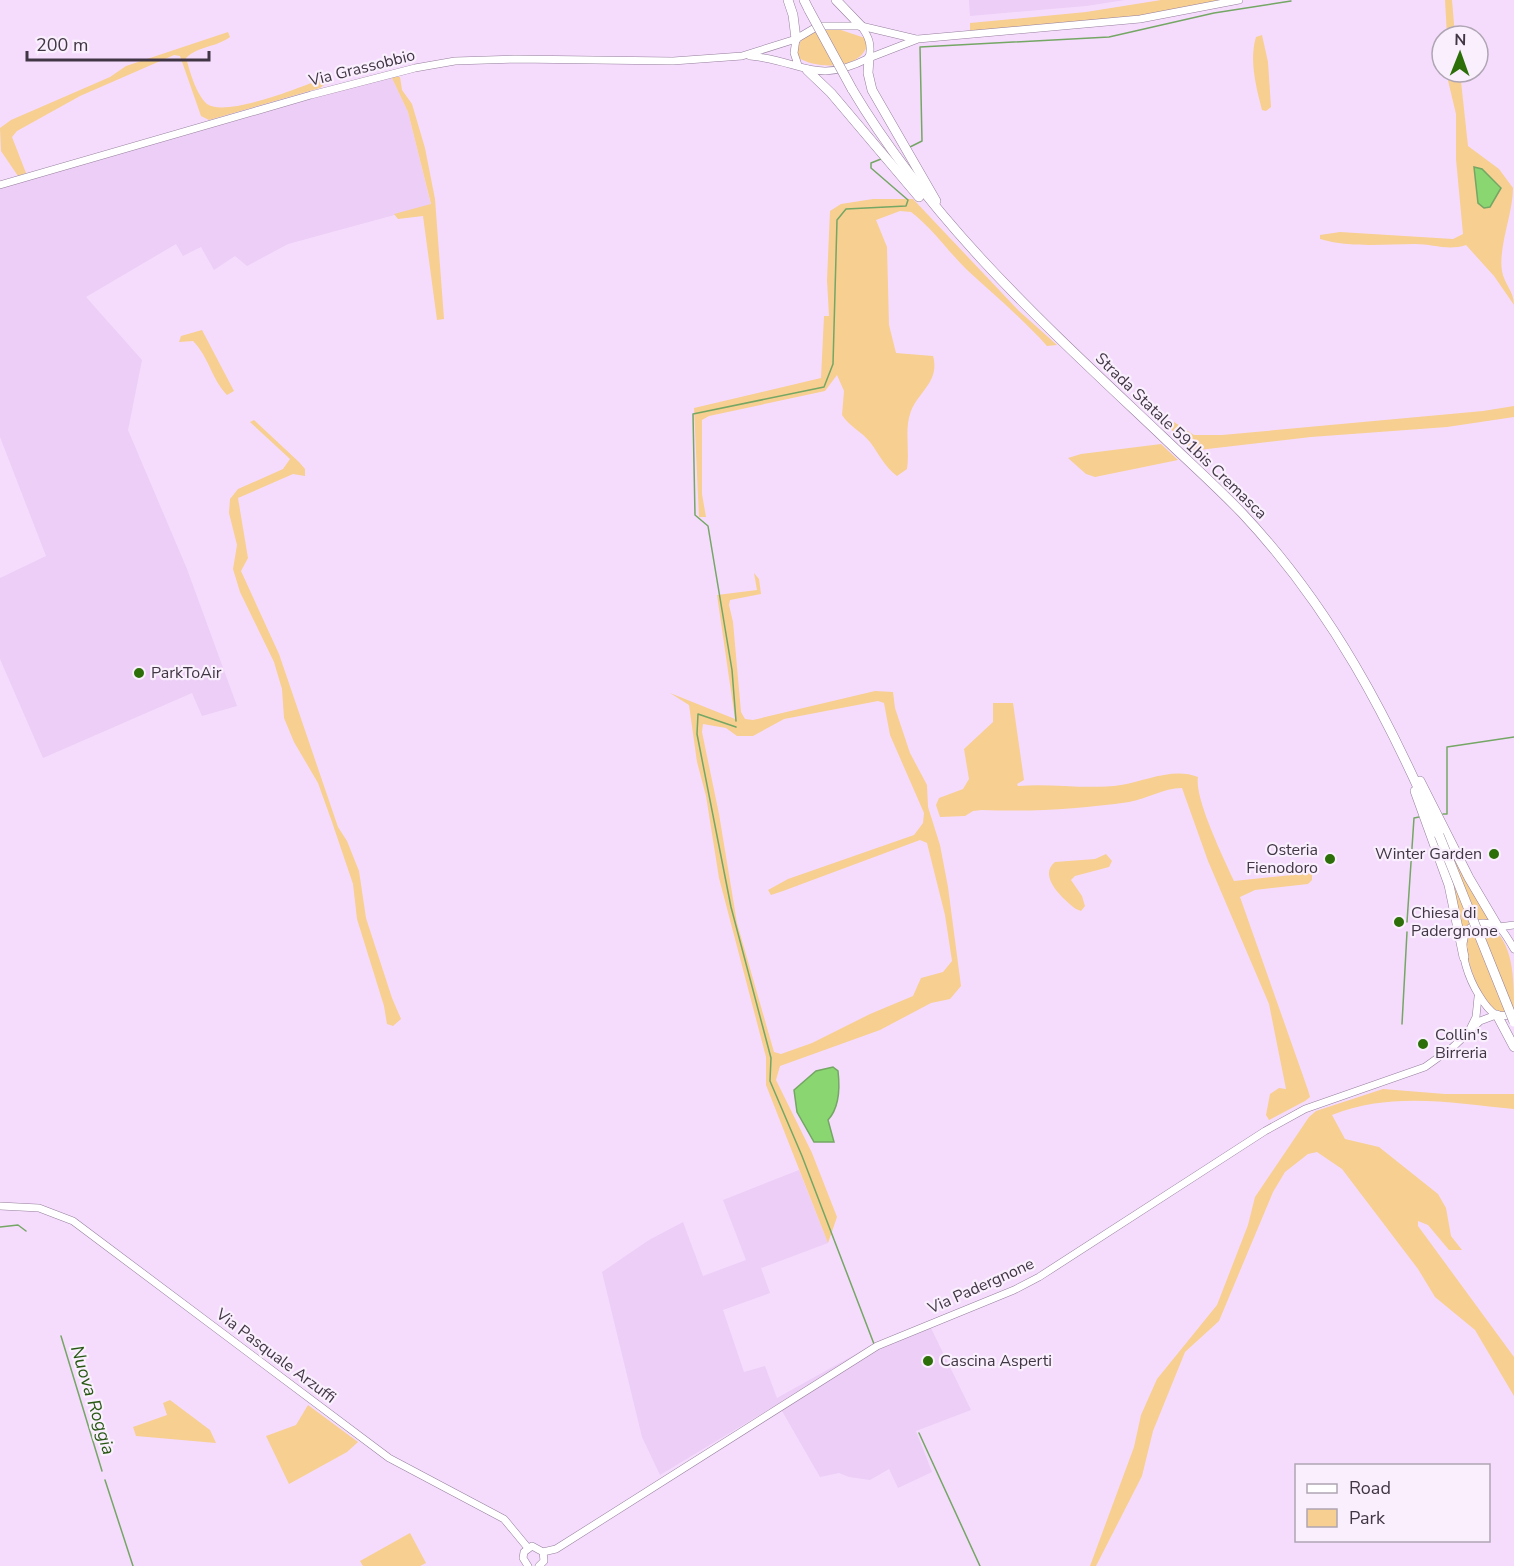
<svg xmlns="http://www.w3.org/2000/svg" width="1514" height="1566" font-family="'Nunito Sans',sans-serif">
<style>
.built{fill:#edcef6}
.green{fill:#f7cf90;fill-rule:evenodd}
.water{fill:#8ad671;stroke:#74a664;stroke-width:1.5}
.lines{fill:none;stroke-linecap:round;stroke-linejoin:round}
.stream{stroke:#74a664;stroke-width:1.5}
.minor-casing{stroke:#957e9c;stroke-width:8}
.highway-casing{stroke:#957e9c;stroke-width:10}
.minor{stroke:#fff;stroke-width:7}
.highway{stroke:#fff;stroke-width:9}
.highway-bridge-casing{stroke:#957e9c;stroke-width:10;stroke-linecap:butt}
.highway-bridge{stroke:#fff;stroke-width:9}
.poi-dot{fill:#2c6f09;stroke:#f9effd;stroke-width:2}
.labels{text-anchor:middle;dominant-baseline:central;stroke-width:4.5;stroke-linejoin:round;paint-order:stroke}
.street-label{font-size:16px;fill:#413744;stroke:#f9effd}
.poi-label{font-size:16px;fill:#413744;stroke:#f9effd;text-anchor:start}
.water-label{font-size:18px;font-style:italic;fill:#275713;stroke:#f9effd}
</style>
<rect width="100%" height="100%" fill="#f5dcfd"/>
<g class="built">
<path d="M969 0H1125L1086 6 970 16Z"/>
<path d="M391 76 408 112 431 205 288 244 247 266 235 256 214 270 201 247 183 256 176 244 86 297 142 360 128 430 187 569 237 706 202 716 192 693 43 758 0 659V578L46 556 0 437V188Z"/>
<path d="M799 1170 828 1243 761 1268 770 1293 723 1310 744 1372 765 1366 777 1398 872 1345 928 1322 971 1410 916 1431 932 1472 898 1488 889 1469 870 1480 849 1477 839 1473 820 1477 782 1411 771 1408 660 1475 642 1437 602 1272 649 1240 683 1222 703 1276 746 1260 723 1200Z"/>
</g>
<g class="green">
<path d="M1161 0H1227L1142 18 970 32V23L1086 12Z"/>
<path d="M1445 0H1452L1455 36H1447Z"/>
<path d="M838 29 865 38 867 46C859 70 816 69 799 58 792 33 820 30 838 29Z"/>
<path d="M228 32 230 37C217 47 198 46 186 58 190 72 196 94 207 104 226 118 307 85 328 76L332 79 320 88 209 120 201 116 180 56 174 55 80 96 17 131 12 137 26 173 18 176 1 151 0 128 11 120 110 77 126 66Z"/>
<path d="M1262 35 1268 62 1271 107 1266 111 1262 110C1256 87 1249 60 1256 37Z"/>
<path d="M1446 72H1460L1468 146 1499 169 1513 188C1513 213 1498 248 1502 271 1504 284 1514 291 1514 305L1494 276 1466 245C1448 251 1433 244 1415 244 1384 244 1350 248 1320 239V235L1340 232 1453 239 1463 234 1456 159V114Z"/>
<path d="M391 76 400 77 402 90 412 104 425 148 435 199 444 319 437 320 423 216 398 219 394 214 431 204 408 112Z"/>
<path d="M873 199H913L1019 311 1057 345 1047 346C1022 318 993 294 966 269 947 250 932 228 911 212L900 211 876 220 887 247 889 325 896 353 933 356C940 381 919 391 911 411 904 429 910 450 907 469L897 476C884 466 879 454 870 442 862 432 849 426 842 415L844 391 837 375 825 391 709 416 702 420V494L706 517H699L694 408 821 378 824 316H829L827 280 830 211 841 204Z"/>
<path d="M202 330 234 391 227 395C211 378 209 357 193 341L179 342 181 336Z"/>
<path d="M1514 406V417L1447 427 1311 437 1190 451 1169 427 1174 422 1194 435H1222L1483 411Z"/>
<path d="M254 420 299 462 305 469V476L293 474 238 498 248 558 241 571 279 654 338 827 347 841 359 871 366 918 392 998 401 1019 393 1026 387 1024 384 1006 357 919 353 884 332 822 318 783 294 742 284 718 282 689 274 662 240 592 233 569 237 545 229 513 230 499 238 489 283 469 290 459 250 422Z"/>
<path d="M1161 444 1178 460 1095 477 1086 474 1068 458 1081 454Z"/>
<path d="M754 573 759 579 761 594 730 600 729 605 733 622 741 712 745 719 753 720 875 691 893 692 895 708 910 753 927 785 928 807 940 845 948 887 961 986 950 999 931 1003 880 1030 780 1066 776 1080 812 1153 837 1217 828 1243 766 1085V1057L719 878 706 796 697 762 689 705 670 693 735 719 717 595 757 590ZM878 701 884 703 890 735 924 813 923 823 914 835 788 879 768 890 771 895 783 891 920 840 927 843 945 915 952 961 943 972 921 978 913 996 870 1014 812 1043 781 1054 774 1052 737 923 719 814 702 732 703 724 726 728 737 736H753L784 719Z"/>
<path d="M993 703H1013L1024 780 1017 784 1018 786C1052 783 1087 790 1121 785 1145 781 1174 767 1198 777 1194 798 1224 859 1234 881L1312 873V880L1308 884 1255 890 1240 897 1308 1090 1310 1097 1305 1101 1269 1120 1266 1115 1270 1094 1279 1088 1286 1089 1269 1004 1208 861 1182 788C1163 788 1147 799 1129 802 1080 809 1032 812 982 810L973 811 965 816 940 817 936 805 939 798 963 789 969 779 964 749 993 722Z"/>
<path d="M1425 805 1472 925 1464 928 1461 935Z"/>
<path d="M1433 807 1496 924 1477 922Z"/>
<path d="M1106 854 1112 861 1109 867 1075 876 1071 880 1082 896 1085 906 1081 911 1076 909C1064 900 1037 876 1055 862L1095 859Z"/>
<path d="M1488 926C1514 939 1514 981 1514 1010 1508 1012 1501 1014 1495 1010 1481 1002 1461 952 1468 936 1472 927 1480 927 1488 926Z"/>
<path d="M1383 1089 1445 1094H1514V1109C1453 1103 1391 1091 1332 1115L1345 1139 1379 1147 1438 1194 1446 1208 1451 1236 1462 1250H1449L1428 1225 1418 1221V1226L1514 1357V1396L1475 1330 1435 1297 1418 1269 1342 1169 1317 1152 1308 1154 1285 1172 1273 1192 1219 1321 1185 1352 1153 1431 1142 1476 1096 1566H1090L1134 1447 1141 1415 1157 1379 1217 1305 1248 1225 1255 1197 1309 1117 1316 1111Z"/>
<path d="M170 1400 210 1430 216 1443 136 1436 133 1427 167 1415 163 1403Z"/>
<path d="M308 1405 358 1442 347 1452 289 1484 266 1436 296 1425Z"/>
<path d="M410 1533 426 1563 420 1566H363L360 1561Z"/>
</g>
<g class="water">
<path d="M1474 167 1482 169 1501 188 1490 207 1484 208 1478 203Z"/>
<path d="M833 1067 838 1071C840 1088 840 1107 828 1120L834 1142H814L797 1112 794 1090 816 1071Z"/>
</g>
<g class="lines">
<g class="stream">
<path d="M910 147 922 141 920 47 1109 37 1214 13 1291 1"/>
<path d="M736 721 732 670 708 526 695 515 693 414 824 387 833 364 837 220 846 209 906 206 908 200 871 168V163L881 159"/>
<path d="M736 727 698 714 697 734 731 907 771 1058 770 1081 802 1156 874 1344"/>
<path d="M1443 814H1447V747L1514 737"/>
<path d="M1407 922 1414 818 1419 817"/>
<path d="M1402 1024 1407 932"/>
<path d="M0 1227 18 1225 26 1231"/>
<path d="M61 1336 102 1471"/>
<path d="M919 1433 980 1566"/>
<path d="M105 1480 133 1566"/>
</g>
<g class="minor-casing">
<g id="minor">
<path d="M861 26 916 39"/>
<path d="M750 56C804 61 814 86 869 58 872 45 869 37 861 26H818L796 39 794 53 798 65"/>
<path d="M869 58 918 39 1140 19 1239 0"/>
<path d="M0 185 311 95 415 68 455 61 515 59 673 61 742 56 796 39"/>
<path d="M1499 927 1514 925"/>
<path d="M1514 949C1510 942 1506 935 1501 929 1497 925 1489 923 1483 923 1441 927 1475 1002 1496 1015L1514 1016"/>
<path d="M1470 1029 1476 1017 1478 997"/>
<path d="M0 1206 39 1208 73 1221 389 1458 504 1519 528 1548"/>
<path d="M543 1552 556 1549 877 1346 1014 1290 1039 1277 1265 1131 1305 1109 1425 1067 1453 1047 1480 1021 1496 1015"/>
<path d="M528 1566 523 1558 524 1552 532 1546 543 1552 544 1561 539 1566"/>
</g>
</g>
<g class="highway-casing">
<g id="highway">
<path d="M788 0 793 15 796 39"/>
<path d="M804 0 809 10"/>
<path d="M836 0 861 26"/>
<path d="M869 58 868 73 872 90 936 201"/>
<path d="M807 70 831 93 919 197"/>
<path d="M852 89C932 224 1049 329 1162 436 1188 461 1216 486 1242 513 1331 608 1388 716 1439 835"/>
<path d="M1420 781 1469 878 1498 927"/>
<path d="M1415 791 1449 885 1464 957"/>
<path d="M1497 1015 1514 1047"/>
</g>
</g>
<use href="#minor" class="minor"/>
<use href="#highway" class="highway"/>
<g class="highway-bridge-casing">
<g id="highway-bridge">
<path d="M809 10 852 89"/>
<path d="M1439 835 1514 1022"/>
</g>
</g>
<use href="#highway-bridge" class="highway-bridge"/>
</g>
<g class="poi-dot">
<circle cx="139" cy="673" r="6"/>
<circle cx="1494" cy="854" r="6"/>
<circle cx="1330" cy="859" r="6"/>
<circle cx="1399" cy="922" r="6"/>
<circle cx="1423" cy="1044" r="6"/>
<circle cx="928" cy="1361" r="6"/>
</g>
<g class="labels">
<g class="street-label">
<text transform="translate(362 68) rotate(-14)">Via Grassobbio</text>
<text transform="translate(1181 436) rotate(44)">Strada Statale 591bis Cremasca</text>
<text transform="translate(981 1286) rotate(-24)">Via Padergnone</text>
<text transform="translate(276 1356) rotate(37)">Via Pasquale Arzuffi</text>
</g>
<g class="poi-label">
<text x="151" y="673">ParkToAir</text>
<text x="1318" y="850" text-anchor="end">Osteria<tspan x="1318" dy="18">Fienodoro</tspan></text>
<text x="1482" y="854" text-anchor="end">Winter Garden</text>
<text x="1411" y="913">Chiesa di<tspan x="1411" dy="18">Padergnone</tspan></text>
<text x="1435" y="1035">Collin's<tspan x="1435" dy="18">Birreria</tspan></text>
<text x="940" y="1361">Cascina Asperti</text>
</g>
<g class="water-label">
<text transform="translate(93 1400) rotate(73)">Nuova Roggia</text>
</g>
</g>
<rect x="1295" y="1464" width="195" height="78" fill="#f9effd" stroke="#afa5b3" stroke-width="1.5"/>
<rect x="1307" y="1484" width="30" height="9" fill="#ffffff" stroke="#afa5b3" stroke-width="1.5"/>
<text x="1349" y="1494" font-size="18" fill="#413744">Road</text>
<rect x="1307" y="1509" width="30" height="18" fill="#f7cf90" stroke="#afa5b3" stroke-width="1.5"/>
<text x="1349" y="1524" font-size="18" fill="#413744">Park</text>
<g transform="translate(1460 54) rotate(1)"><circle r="28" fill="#f9effd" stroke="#afa5b3" stroke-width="1.5"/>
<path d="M0-4.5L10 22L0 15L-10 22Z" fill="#2c6f09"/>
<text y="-9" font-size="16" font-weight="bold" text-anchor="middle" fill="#413744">N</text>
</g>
<path d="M27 51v9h182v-9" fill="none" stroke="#413744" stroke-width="3"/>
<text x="36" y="51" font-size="18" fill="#413744" stroke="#f9effd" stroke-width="4.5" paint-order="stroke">200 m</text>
</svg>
